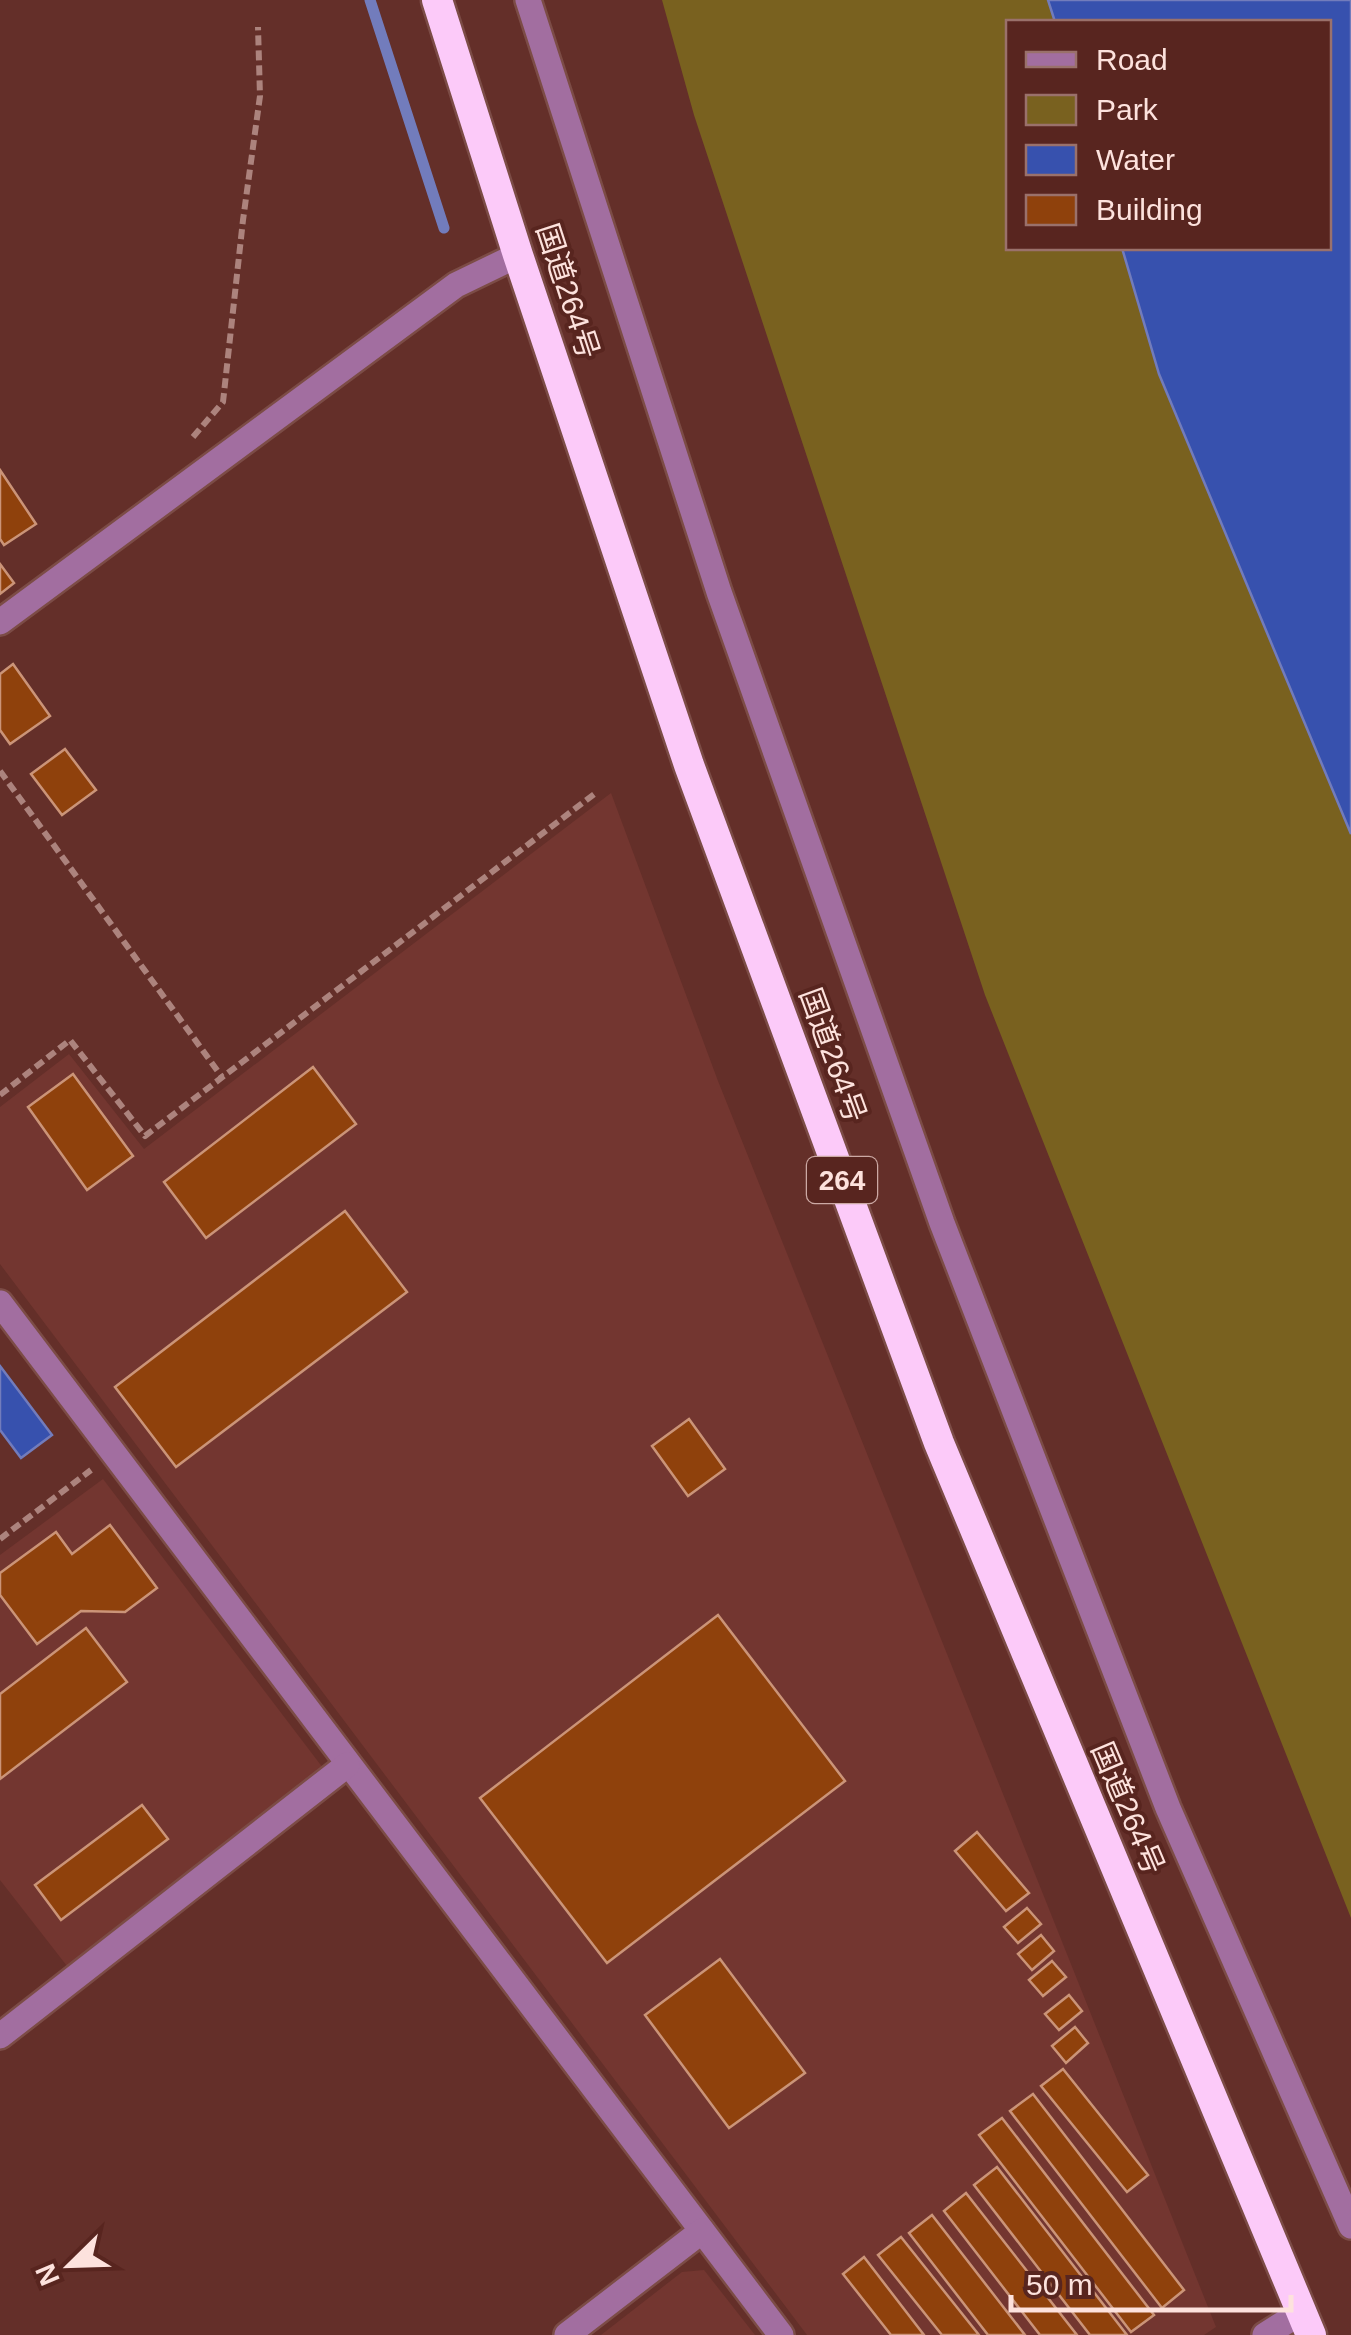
<svg xmlns="http://www.w3.org/2000/svg" width="1351" height="2335" font-family="Arial,'Noto Sans JP',sans-serif">
<style>
.built{fill:#733630}
.green{fill:#79611f}
.water{fill:#3751ae;stroke:#727cbc;stroke-width:2.5}
.lines{fill:none;stroke-linecap:round;stroke-linejoin:round}
.stream{stroke:#727cbc;stroke-width:11}
.building{fill:#8f410c;stroke:#cb9478;stroke-width:2.5}
.minor-casing{stroke:#7c4c46;stroke-width:30}
.highway-casing{stroke:#7c4c46;stroke-width:35}
.path{stroke:#ac837d;stroke-width:6;stroke-dasharray:10 5;stroke-linecap:butt}
.minor{stroke:#a26ea0;stroke-width:25}
.highway{stroke:#fccaf9;stroke-width:30}
.labels{text-anchor:middle;dominant-baseline:central;stroke-width:8;stroke-linejoin:round;paint-order:stroke}
.shield{fill:#58251f;stroke:#cca9a4;stroke-width:2.5}
.shield-label{font-size:28px;font-weight:bold;fill:#fde2dd}
.street-label{font-size:30px;fill:#fde2dd;stroke:#58251f}
</style>
<rect width="100%" height="100%" fill="#642f29"/>
<g class="built">
<path d="M611 793 718 1081 1216 2327 1204 2335H807L0 1264V1107L69 1054 144 1149Z"/>
<path d="M103 1479 323 1768 67 1966 0 1880V1555Z"/>
<path d="M704 2270 755 2335H601L682 2272Z"/>
</g>
<path class="green" d="M662 0H1048L1055 22H1008V248H1122L1159 374 1351 834V1918L985 995 694 115Z"/>
<g class="water">
<path d="M1048 0H1351V834L1159 374 1122 248H1328V22H1055Z"/>
<path d="M0 1366 52 1435 21 1458 0 1430Z"/>
</g>
<g class="lines">
<path class="stream" d="M370 0 444 228"/>
</g>
<g class="building">
<path d="M0 470 36 524 4 545 0 539Z"/>
<path d="M0 564 14 583 0 594Z"/>
<path d="M13 664 50 716 10 744 0 730V674Z"/>
<path d="M65 749 96 790 62 815 31 774Z"/>
<path d="M313 1067 356 1124 206 1238 164 1182Z"/>
<path d="M73 1074 133 1156 87 1190 28 1107Z"/>
<path d="M345 1211 407 1292 176 1467 115 1387Z"/>
<path d="M689 1419 725 1469 688 1496 652 1446Z"/>
<path d="M110 1525 157 1588 125 1612 81 1611 37 1644 0 1595V1573L56 1532 72 1554Z"/>
<path d="M718 1615 845 1781 607 1963 480 1798Z"/>
<path d="M86 1628 127 1682 0 1779V1694Z"/>
<path d="M142 1805 168 1839 61 1920 35 1885Z"/>
<path d="M977 1832 1029 1893 1006 1911 955 1851Z"/>
<path d="M1027 1908 1041 1924 1018 1943 1004 1927Z"/>
<path d="M1041 1935 1054 1951 1032 1970 1018 1954Z"/>
<path d="M720 1959 805 2073 729 2128 645 2015Z"/>
<path d="M1052 1961 1066 1977 1043 1996 1029 1980Z"/>
<path d="M1069 1995 1082 2011 1059 2030 1045 2014Z"/>
<path d="M1075 2027 1088 2043 1066 2063 1052 2046Z"/>
<path d="M1063 2069 1148 2175 1127 2192 1041 2086Z"/>
<path d="M1033 2094 1184 2290 1162 2308 1010 2111Z"/>
<path d="M1002 2118 1154 2315 1131 2332 979 2135Z"/>
<path d="M997 2167 1127 2335H1090L974 2185Z"/>
<path d="M966 2193 1077 2335H1040L944 2211Z"/>
<path d="M932 2215 1025 2335H988L909 2233Z"/>
<path d="M901 2237 979 2335H942L878 2255Z"/>
<path d="M864 2257 924 2335H891L843 2274Z"/>
</g>
<g class="lines">
<g class="minor-casing">
<g id="minor">
<path d="M528 0 719 592 942 1223 1168 1808 1351 2226"/>
<path d="M0 622 456 285 518 255"/>
<path d="M0 1303 781 2335"/>
<path d="M0 2036 347 1765"/>
<path d="M567 2335 702 2231"/>
<path d="M1265 2335 1300 2313"/>
</g>
</g>
<g class="highway-casing">
<path id="highway" d="M437 0 518 255 689 765 939 1443 1311 2335"/>
</g>
<g class="path">
<path d="M193 437 223 402 243 220 260 96 258 27"/>
<path d="M0 771 222 1077"/>
<path d="M0 1095 70 1040 145 1136 597 792"/>
<path d="M0 1539 91 1470"/>
</g>
<use href="#minor" class="minor"/>
<use href="#highway" class="highway"/>
</g>
<g class="labels">
<rect class="shield" x="807" y="1157" width="70" height="46" rx="8"/>
<g class="shield-label">
<text x="842" y="1180">264</text>
</g>
<g class="street-label">
<text transform="translate(568 291) rotate(72)">国道264号</text>
<text transform="translate(833 1055) rotate(70)">国道264号</text>
<text transform="translate(1128 1808) rotate(67)">国道264号</text>
</g>
</g>
<rect x="1006" y="20" width="325" height="230" fill="#58251f" stroke="#9a716b" stroke-width="2.5"/>
<rect x="1026" y="52" width="50" height="15" fill="#a26ea0" stroke="#9a716b" stroke-width="2.5"/>
<text x="1096" y="70" font-size="30" fill="#fde2dd">Road</text>
<rect x="1026" y="95" width="50" height="30" fill="#79611f" stroke="#9a716b" stroke-width="2.5"/>
<text x="1096" y="120" font-size="30" fill="#fde2dd">Park</text>
<rect x="1026" y="145" width="50" height="30" fill="#3751ae" stroke="#9a716b" stroke-width="2.5"/>
<text x="1096" y="170" font-size="30" fill="#fde2dd">Water</text>
<rect x="1026" y="195" width="50" height="30" fill="#8f410c" stroke="#9a716b" stroke-width="2.5"/>
<text x="1096" y="220" font-size="30" fill="#fde2dd">Building</text>
<g transform="translate(70 2265) rotate(247)" stroke="#58251f" stroke-width="8" paint-order="stroke">
<path d="M0-8L18 38L0 25L-18 38Z" fill="#fde2dd"/>
<text y="-15" font-size="28" font-weight="bold" text-anchor="middle" fill="#fde2dd">N</text>
</g>
<path d="M1011 2295v15h280v-15" fill="none" stroke="#fde2dd" stroke-width="5"/>
<text x="1026" y="2295" font-size="30" fill="#fde2dd" stroke="#58251f" stroke-width="8" paint-order="stroke">50 m</text>
</svg>
